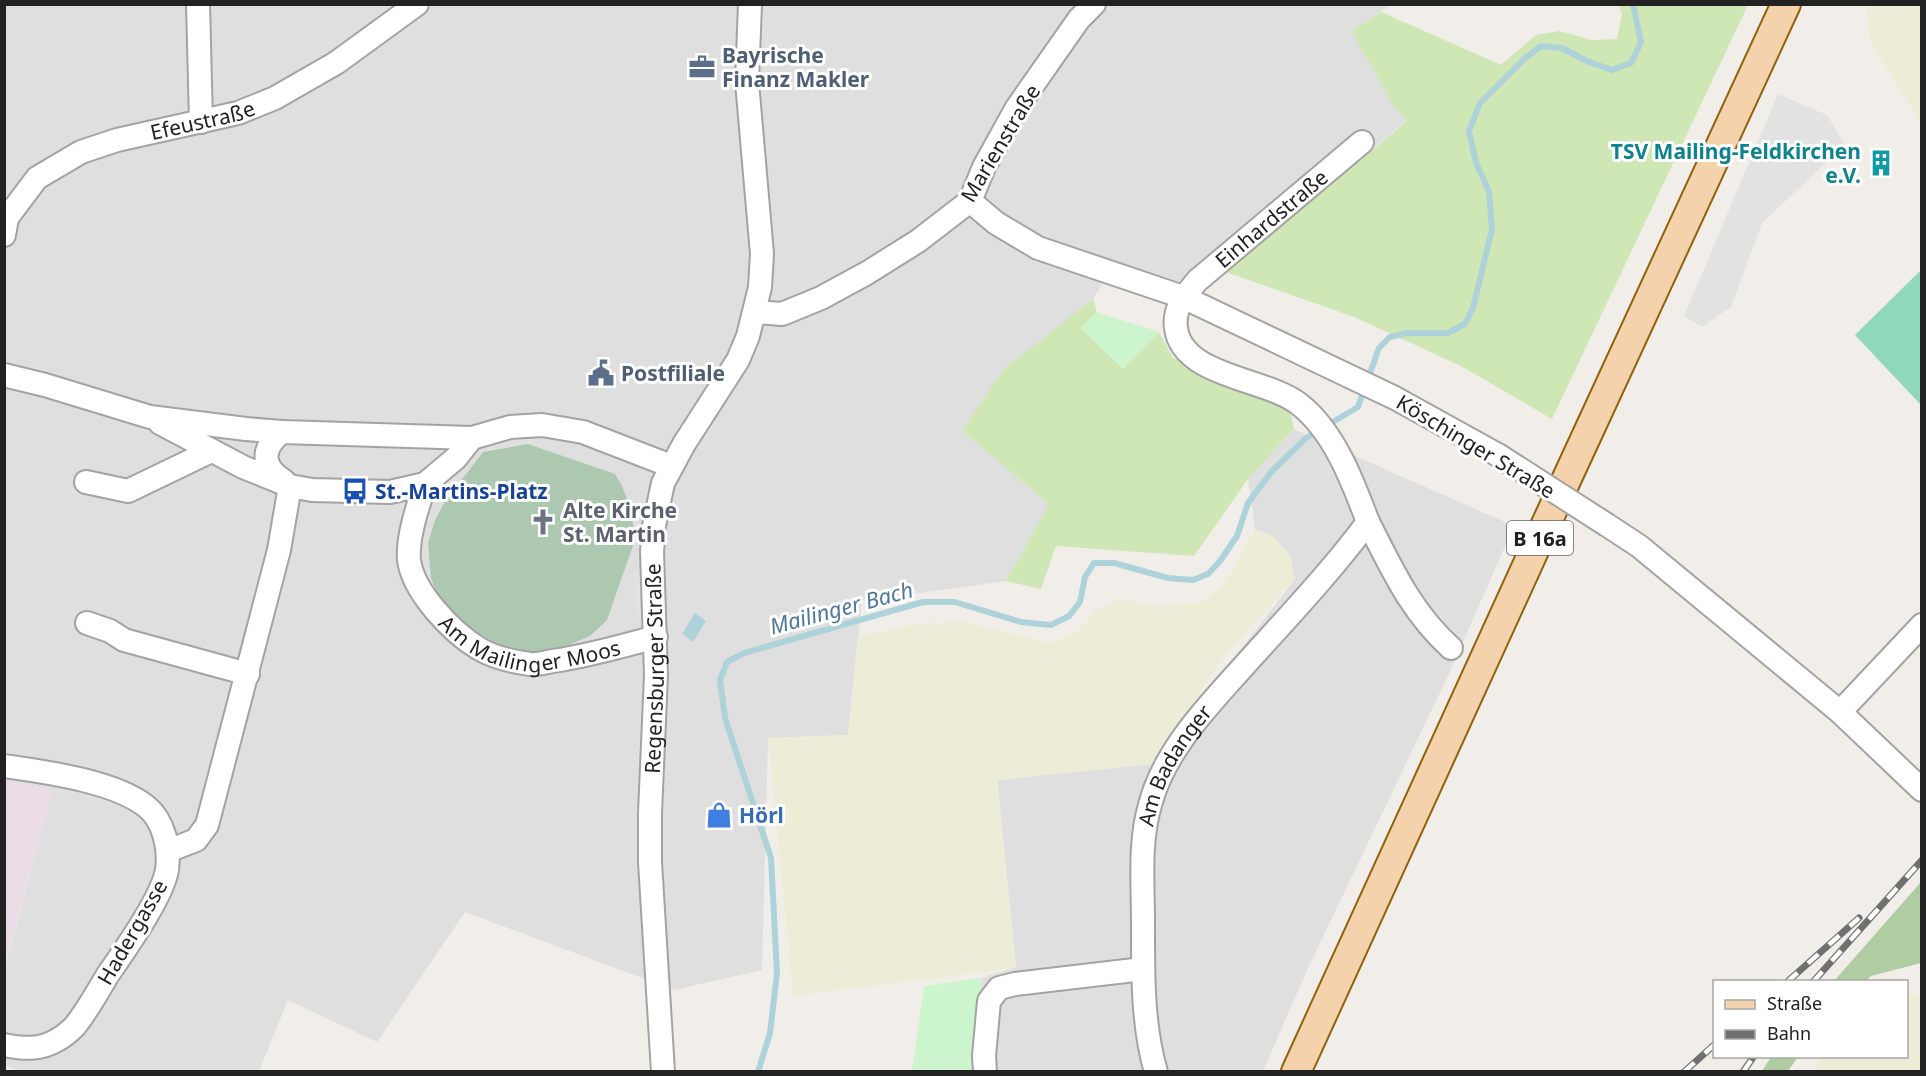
<svg xmlns="http://www.w3.org/2000/svg" width="1926" height="1076" font-family="'Noto Sans',sans-serif">
<style>
.residential{fill:#e0dfdf}
.industrial{fill:#e9dce7}
.farmland{fill:#ededd7}
.grass{fill:#cfe6b5}
.forest{fill:#b0cca2}
.cemetery{fill:#adc8b0}
.park{fill:#ccf5ce}
.pitch{fill:#8fd8b9}
.parking{fill:#e2e2e2}
.water{fill:#aed2da}
.lines{fill:none;stroke-linecap:round;stroke-linejoin:round}
.stream{stroke:#aed2da;stroke-width:6}
.minor-casing{stroke:#a3a3a3;stroke-width:26}
.major-casing{stroke:#91610e;stroke-width:32}
.minor{stroke:#fff;stroke-width:22}
.major{stroke:#f4d2ab;stroke-width:28}
.rail-casing{stroke:#707070;stroke-width:7}
.rail{stroke:#fff;stroke-width:4.5;stroke-dasharray:14;stroke-linecap:butt}
.minor-bridge-casing{stroke:#a3a3a3;stroke-width:26;stroke-linecap:butt}
.minor-bridge{stroke:#fff;stroke-width:22}
.labels{text-anchor:middle;dominant-baseline:central;stroke-width:6;stroke-linejoin:round;paint-order:stroke}
.shield{fill:#fff;stroke:#646464;stroke-width:1.5}
.shield-label{font-size:20px;font-weight:bold;fill:#222}
.service-label{font-size:21px;font-weight:bold;fill:#4e5e75;stroke:#fff;text-anchor:start}
.street-label{font-size:21px;fill:#222;stroke:#fff}
.culture-label{font-size:21px;font-weight:bold;fill:#0d838f;stroke:#fff;text-anchor:end}
.transit-label{font-size:21px;font-weight:bold;fill:#164399;stroke:#fff;text-anchor:start}
.worship-label{font-size:21px;font-weight:bold;fill:#5b616d;stroke:#fff;text-anchor:start}
.shop-label{font-size:21px;font-weight:bold;fill:#366cbe;stroke:#fff;text-anchor:start}
.water-label{font-size:22px;font-style:italic;fill:#4f789b;stroke:#fff}
</style>
<rect width="100%" height="100%" fill="#f1eee9"/>
<g class="residential">
<path d="M4 5H1391L1351 31 1394 106 1407 120 1226 272 1178 281 1116 261 1093 299 1004 370 962 431 1049 504 1006 581 862 601 848 735 768 738 762 970 674 990 465 912 377 1042 288 1000 259 1071H19L5 1066V967L52 792 5 779Z"/>
<path d="M1294 429 1514 526 1448 676 1308 968 1263 1071 975 1072 981 978 1016 967 997 780 1153 764 1295 579 1255 529 1248 479Z"/>
</g>
<path class="industrial" d="M5 779 52 792 5 964 4 779Z"/>
<g class="farmland">
<path d="M1865 5H1921V122L1871 44Z"/>
<path d="M1255 529 1273 536 1290 555 1295 579 1224 656 1153 764 997 780 1016 968 793 996 768 738 848 735 858 637 914 625 960 621 1048 643 1076 633 1094 612 1118 598 1160 606 1202 603 1226 582Z"/>
<path d="M1921 993V1071H1811L1823 1057 1906 1056 1907 995Z"/>
</g>
<g class="grass">
<path d="M1619 5H1748L1552 419 1461 366 1354 317 1226 272 1407 121 1394 106 1351 31 1381 12 1501 65 1536 35 1560 31 1591 40 1617 39 1622 14Z"/>
<path d="M1093 299 1097 312 1081 328 1123 369 1159 332 1173 358 1290 410 1294 429 1248 479 1194 556 1056 546 1041 589 1006 581 1049 504 962 431 1004 369Z"/>
</g>
<g class="forest">
<path d="M1921 882V963L1871 976 1866 981H1834Z"/>
<path d="M1771 1057V1056L1798 1057 1788 1071H1762Z"/>
</g>
<path class="cemetery" d="M528 444 615 474 622 486 631 509 635 540 607 620 590 636 542 656 498 645 461 622 439 599 431 578 428 543 435 520 444 503 483 452Z"/>
<g class="park">
<path d="M1097 312 1159 332 1123 369 1081 328Z"/>
<path d="M981 978 975 1071H912L924 986Z"/>
</g>
<path class="pitch" d="M1921 270V405L1855 335Z"/>
<g class="parking">
<path d="M1778 94 1827 115 1845 145 1762 223 1731 307 1702 327 1684 316Z"/>
<path d="M640 567 645 623 637 619 634 572Z"/>
</g>
<path class="water" d="M695 613 706 621 693 642 682 634Z"/>
<g class="lines">
<path class="stream" d="M758 1072 770 1033 777 973 771 858 725 718 720 680 727 662 744 653 923 602H955L1021 622 1051 625 1069 616 1080 602 1085 577 1094 563H1114L1168 578 1193 580 1208 574 1220 561 1237 536 1248 503 1272 471 1306 438 1358 407 1379 348 1390 337 1407 333H1448L1465 324 1473 308 1492 229 1489 191 1476 163 1469 131 1480 103 1524 59 1541 46 1562 48 1589 62 1612 70 1631 63 1641 42 1633 4"/>
<g class="minor-casing">
<g id="minor">
<path d="M198 4 201 122"/>
<path d="M970 201 996 223 1038 248 1183 297 1395 398 1498 455"/>
<path id="s1" d="M4 235 7 218 37 178 81 152 117 140 238 113 275 98 336 63 417 4"/>
<path d="M755 312 782 314 821 298 867 273 918 241 970 201 984 167 1016 109 1079 19 1094 4"/>
<path d="M4 375 45 385 150 417 246 429 282 432 472 438 510 427 542 425 583 432 671 466"/>
<path d="M160 423 243 467 290 486 312 490 390 492 425 484 456 458 472 438"/>
<path d="M282 432C260 449 262 467 284 481"/>
<path d="M86 482 128 491 211 451"/>
<path id="s2" d="M425 484C418 506 407 537 409 560 413 592 452 632 478 648 493 657 514 662 530 664 538 665 546 662 553 661 588 656 622 646 656 637"/>
<path d="M1368 522C1392 569 1411 612 1451 648"/>
<path d="M1607 525 1639 546 1840 712 1922 790"/>
<path d="M87 623 110 631 124 640 248 674"/>
<path d="M1840 712 1922 625"/>
<path d="M4 766C45 772 115 781 147 807 164 821 170 849 167 870 162 898 124 951 107 976 97 993 87 1011 75 1026 70 1031 63 1037 57 1040 41 1050 23 1049 4 1045"/>
<path d="M168 851 196 840 207 825 279 550 290 486"/>
<path id="s3" d="M663 1072 650 862V813L656 675 652 552 654 526 663 483 684 444 738 360 748 336 760 287 762 254 747 82 750 4"/>
<path d="M985 1072 984 1056 989 1001 999 988 1015 984 1143 969"/>
<path id="s4" d="M1156 1072C1142 1024 1143 971 1143 922 1143 884 1139 842 1150 805 1164 751 1207 707 1243 667 1286 619 1330 573 1368 522 1353 482 1334 431 1299 404 1266 378 1182 377 1176 328 1173 308 1186 294 1198 280L1362 142"/>
</g>
</g>
<g class="major-casing">
<path id="major" d="M1296 1072 1568 476 1786 4"/>
</g>
<use href="#minor" class="minor"/>
<use href="#major" class="major"/>
<g class="rail-casing">
<g id="rail">
<path d="M1787 982 1859 918"/>
<path d="M1813 982 1922 860"/>
<path d="M1684 1072 1714 1045"/>
<path d="M1743 1072 1754 1056"/>
</g>
</g>
<use href="#rail" class="rail"/>
<g class="minor-bridge-casing">
<path id="minor-bridge" d="M1498 455 1607 525"/>
</g>
<use href="#minor-bridge" class="minor-bridge"/>
</g>
<defs>
<g id="office-bare" transform="scale(2.07)"><path d="M-6-3h4V-5.5h4V-3h4V5H-6ZM-1-4.5V-3h2v-1.5ZM-6 0V1H6V0Z" fill="#5c6f8a" stroke="#fff" stroke-width="2.5" paint-order="stroke"/></g>
<g id="building-bare" transform="scale(2.07)"><path d="M-4-6H4V6H1V3H-1V6H-4ZM-2.5-4.3h1.7v1.8h-1.7ZM.8-4.3h1.7v1.8H.8ZM-2.5-1h1.7V.8h-1.7ZM.8-1h1.7V.8H.8Z" fill="#0f9aa8" stroke="#fff" stroke-width="2.5" paint-order="stroke"/></g>
<g id="civic-bare" transform="scale(2.07)"><path d="M-.6-6.5H3V-4.5H.6V-3L4-1V1h2V6H-6V1h2V-1L-.6-3ZM-1.2 2.5V6h2.4V2.5Z" fill="#5c6f8a" stroke="#fff" stroke-width="2.5" paint-order="stroke"/></g>
<g id="bus-bare" transform="scale(2.07)"><path d="M-5-6H5V4H4V6H2V4H-2V6H-4V4H-5ZM-3.5-4V0h7V-4ZM-3.5 1.2v1.5H-2V1.2ZM2 1.2v1.5H3.5V1.2Z" fill="#1a4fb4" stroke="#fff" stroke-width="2.5" paint-order="stroke"/></g>
<g id="church-bare" transform="scale(2.07)"><path d="M-1.2-6h2.4v3.5h3.3v2.4h-3.3V6h-2.4V-.1h-3.3v-2.4h3.3Z" fill="#6b7280" stroke="#fff" stroke-width="2.5" paint-order="stroke"/></g>
<g id="shop-bare" transform="scale(2.07)"><path d="M-5-2.5h2.3a2.7 3.5 0 0 1 5.4 0H5L5.5 6h-11ZM-1.5-2.5h3a1.5 2.3 0 0 0-3 0Z" fill="#3f7fe0" stroke="#fff" stroke-width="2.5" paint-order="stroke"/></g>
</defs>
<g fill-rule="evenodd">
<use href="#office-bare" x="702" y="67"/>
<use href="#building-bare" x="1881" y="163"/>
<use href="#civic-bare" x="601" y="373"/>
<use href="#bus-bare" x="355" y="491"/>
<use href="#church-bare" x="543" y="522"/>
<use href="#shop-bare" x="719" y="815"/>
</g>
<g class="labels">
<rect class="shield" x="1507" y="521" width="66" height="34" rx="4.5"/>
<g class="shield-label">
<text x="1540" y="538">B 16a</text>
</g>
<g class="service-label">
<text x="722" y="55">Bayrische<tspan x="722" dy="24">Finanz Makler</tspan></text>
<text x="621" y="373">Postfiliale</text>
</g>
<g class="street-label">
<text stroke="none"><textPath href="#s1" startOffset="244">Efeustraße</textPath></text>
<text transform="translate(1000 143) rotate(-59)">Marienstraße</text>
<text stroke="none"><textPath href="#s4" startOffset="1068">Einhardstraße</textPath></text>
<text transform="translate(1476 446) rotate(31)">Köschinger Straße</text>
<text stroke="none"><textPath href="#s2" startOffset="243">Am Mailinger Moos</textPath></text>
<text stroke="none"><textPath href="#s3" startOffset="404">Regensburger Straße</textPath></text>
<text stroke="none"><textPath href="#s4" startOffset="315">Am Badanger</textPath></text>
<text transform="translate(132 932) rotate(-60)">Hadergasse</text>
</g>
<g class="culture-label">
<text x="1861" y="151">TSV Mailing-Feldkirchen<tspan x="1861" dy="24">e.V.</tspan></text>
</g>
<g class="transit-label">
<text x="375" y="491">St.-Martins-Platz</text>
</g>
<g class="worship-label">
<text x="563" y="510">Alte Kirche<tspan x="563" dy="24">St. Martin</tspan></text>
</g>
<g class="shop-label">
<text x="739" y="815">Hörl</text>
</g>
<g class="water-label">
<text transform="translate(841 607) rotate(-15)">Mailinger Bach</text>
</g>
</g>
<rect width="1926" height="1076" fill="none" stroke="#222222" stroke-width="12"/>
<rect x="1713" y="980" width="195" height="78" fill="#ffffff" stroke="#a7a7a7" stroke-width="1.5"/>
<rect x="1725" y="1000" width="30" height="9" fill="#f4d2ab" stroke="#a7a7a7" stroke-width="1.5"/>
<text x="1767" y="1010" font-size="18" fill="#222222">Straße</text>
<rect x="1725" y="1030" width="30" height="9" fill="#707070" stroke="#a7a7a7" stroke-width="1.5"/>
<text x="1767" y="1040" font-size="18" fill="#222222">Bahn</text>
</svg>
